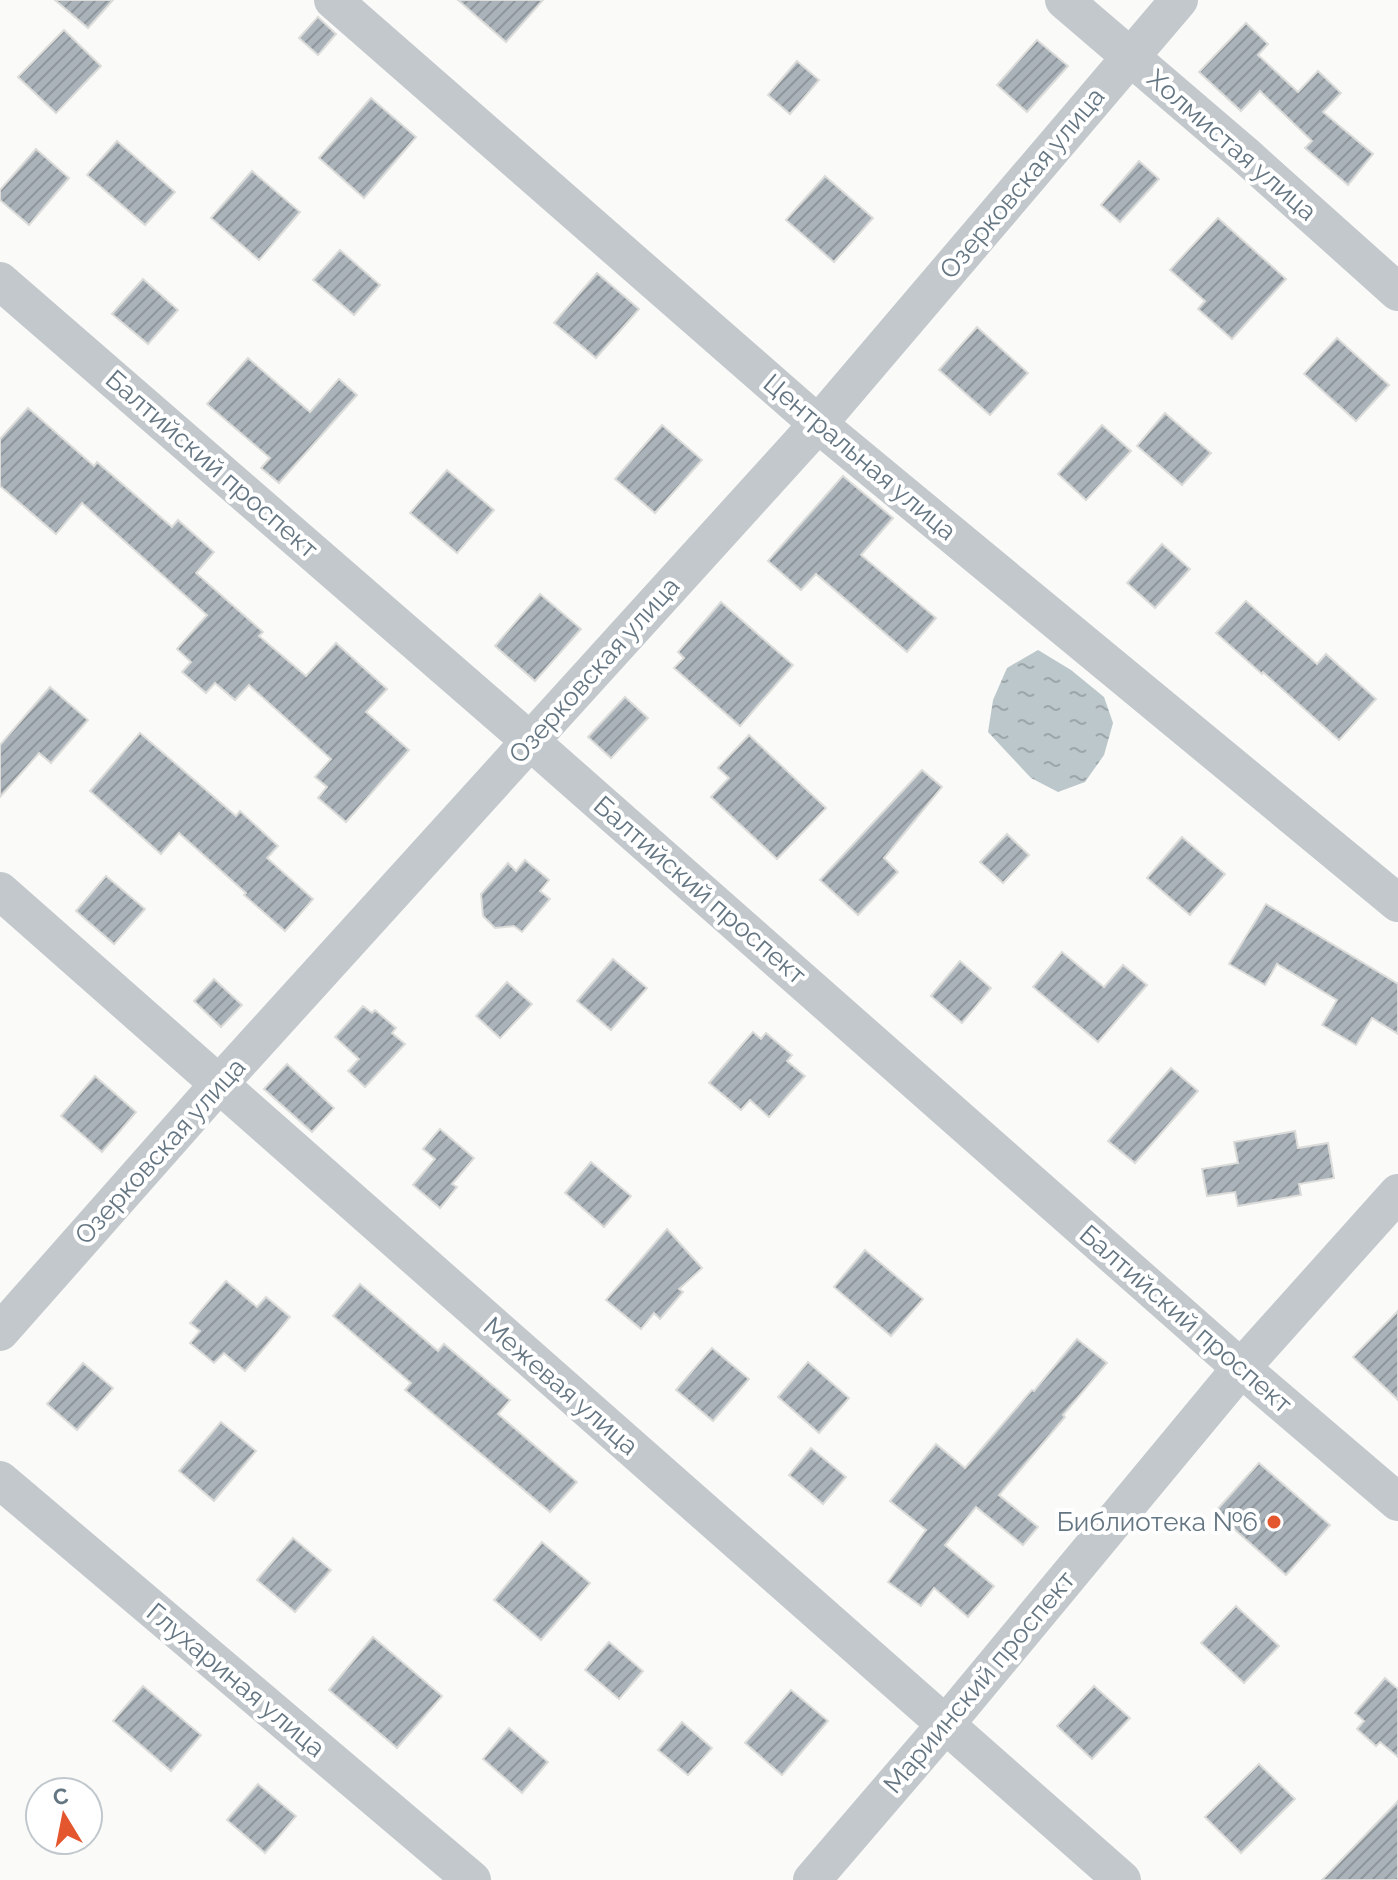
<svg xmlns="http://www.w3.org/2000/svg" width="1398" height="1880" font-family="Raleway,sans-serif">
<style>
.water{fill:url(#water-ripples)}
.building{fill:url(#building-hatch);stroke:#dcdcda;stroke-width:2}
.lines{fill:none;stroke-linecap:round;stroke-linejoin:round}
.minor{stroke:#c3c8cc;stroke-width:38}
.poi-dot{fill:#e4572e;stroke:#fff;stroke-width:3}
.labels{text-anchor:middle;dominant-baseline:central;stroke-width:8;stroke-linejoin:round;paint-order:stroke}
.street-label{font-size:26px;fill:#657683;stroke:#fff}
.poi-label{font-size:26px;fill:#657683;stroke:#fff;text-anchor:end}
</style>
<defs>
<pattern id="water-ripples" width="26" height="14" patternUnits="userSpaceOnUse" patternTransform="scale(2)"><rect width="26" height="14" fill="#bbc7cb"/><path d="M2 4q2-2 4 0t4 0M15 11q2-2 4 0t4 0" fill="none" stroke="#9ca6aa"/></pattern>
<pattern id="building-hatch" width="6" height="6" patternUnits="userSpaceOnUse" patternTransform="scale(2)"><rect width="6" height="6" fill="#aab3b9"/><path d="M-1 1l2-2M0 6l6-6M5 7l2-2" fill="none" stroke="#8e969c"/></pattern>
</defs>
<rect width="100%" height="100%" fill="#fafaf8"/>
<path class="water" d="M1038 650 1071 670 1104 697 1113 723 1104 755 1085 782 1058 792 1031 778 988 732 993 700 1007 668Z"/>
<g class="building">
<path d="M55 0H113L88 28Z"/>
<path d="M458 0H543L506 42Z"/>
<path d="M318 17 336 34 318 55 299 38Z"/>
<path d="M1246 23 1268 44 1258 55 1298 92 1318 71 1341 93 1323 112 1373 154 1348 185 1305 148 1312 141 1260 91 1241 111 1199 72Z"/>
<path d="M64 30 101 66 56 113 18 77Z"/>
<path d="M1037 40 1068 66 1027 112 997 85Z"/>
<path d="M797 61 819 80 790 114 768 95Z"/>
<path d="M371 98 416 137 364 198 319 158Z"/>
<path d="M117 141 175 192 145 225 87 175Z"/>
<path d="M36 149 69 178 29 225 0 200V190Z"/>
<path d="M1139 161 1159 179 1120 222 1101 205Z"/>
<path d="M252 171 300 212 259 260 211 218Z"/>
<path d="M825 176 873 218 834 262 786 220Z"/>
<path d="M1218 218 1286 279 1232 339 1198 309 1205 301 1170 270Z"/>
<path d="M340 250 380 285 354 315 313 280Z"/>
<path d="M597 273 639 309 596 358 554 323Z"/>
<path d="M143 279 178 310 148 344 112 314Z"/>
<path d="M977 327 1028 373 990 415 939 370Z"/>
<path d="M1337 338 1389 385 1356 421 1304 374Z"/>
<path d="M248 358 310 412 339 379 357 395 279 483 261 468 270 458 207 404Z"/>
<path d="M28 408 94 466 97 462 172 527 178 520 214 552 196 573 263 632 259 636 306 676 336 643 387 689 366 712 409 750 346 822 318 798 327 787 315 777 331 759 249 685 235 700 215 683 206 693 182 672 191 662 177 649 207 615 82 503 56 534 0 486V439Z"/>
<path d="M1165 413 1211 453 1182 485 1137 446Z"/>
<path d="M662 425 702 460 655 513 615 479Z"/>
<path d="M1102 425 1131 451 1086 500 1058 474Z"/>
<path d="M447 470 494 510 457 553 410 513Z"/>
<path d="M843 476 893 518 861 555 936 618 907 652 816 574 801 590 768 561Z"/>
<path d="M1162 544 1190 569 1155 608 1127 583Z"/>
<path d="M540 594 581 629 535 681 495 646Z"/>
<path d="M1246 601 1317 664 1326 654 1376 699 1339 740 1263 672 1262 674 1216 633Z"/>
<path d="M721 602 793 665 740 726 674 668 684 658 678 652Z"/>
<path d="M50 687 88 720 51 763 39 753 0 797V745Z"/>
<path d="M625 697 648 718 611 758 588 737Z"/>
<path d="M140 733 236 816 240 811 278 846 267 858 313 899 285 931 244 895 246 893 179 833 161 854 90 791Z"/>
<path d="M749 735 826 808 777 859 711 797 729 778 718 768Z"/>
<path d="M922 770 942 787 884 858 898 872 858 915 820 880Z"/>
<path d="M1007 834 1029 855 1003 883 980 862Z"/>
<path d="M1182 837 1225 874 1190 915 1147 878Z"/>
<path d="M525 860 549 880 540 891 550 899 522 932 514 926 495 928 483 916 481 894 508 863 516 871Z"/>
<path d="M106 876 145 909 114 944 76 911Z"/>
<path d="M1266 904 1398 984V1034L1372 1018 1356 1045 1322 1025 1337 1000 1277 964 1265 985 1229 964Z"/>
<path d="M1062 952 1104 987 1123 965 1147 985 1098 1042 1033 987Z"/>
<path d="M613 959 647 988 611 1030 577 1001Z"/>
<path d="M960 961 991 988 962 1023 931 996Z"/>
<path d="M214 979 242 1005 221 1027 194 1001Z"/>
<path d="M507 982 532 1004 500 1038 476 1016Z"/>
<path d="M363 1006 372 1013 375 1010 396 1028 392 1033 405 1044 365 1087 348 1071 359 1059 335 1037Z"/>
<path d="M753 1032 761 1039 766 1033 792 1055 787 1061 805 1076 769 1117 750 1100 741 1110 709 1083Z"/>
<path d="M287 1064 334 1108 312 1132 264 1089Z"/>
<path d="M1171 1068 1198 1091 1135 1163 1108 1141Z"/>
<path d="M95 1076 136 1112 102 1152 61 1116Z"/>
<path d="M440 1129 474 1158 452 1184 457 1187 440 1208 413 1185 435 1159 423 1149Z"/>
<path d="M1295 1131 1298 1148 1328 1143 1334 1178 1299 1184 1301 1195 1238 1206 1235 1192 1207 1196 1202 1169 1238 1163 1234 1142Z"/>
<path d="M591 1162 631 1196 604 1227 565 1193Z"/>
<path d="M667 1229 702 1268 679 1289 683 1292 660 1319 654 1313 641 1329 606 1300Z"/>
<path d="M865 1250 923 1299 891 1336 834 1287Z"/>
<path d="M226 1281 257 1307 266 1297 290 1317 245 1371 224 1353 214 1363 190 1343 200 1331 190 1323Z"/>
<path d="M360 1284 438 1351 444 1344 510 1400 498 1414 577 1482 550 1512 405 1390 411 1383 333 1316Z"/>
<path d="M1398 1311V1400L1353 1357Z"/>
<path d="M1077 1339 1107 1363 1063 1415 1065 1417 999 1495 1038 1527 1023 1545 976 1507 945 1545 994 1586 968 1617 934 1588 921 1606 888 1582 926 1530 890 1501 936 1444 965 1468 1032 1390 1034 1391Z"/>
<path d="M712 1348 749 1379 713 1421 676 1390Z"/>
<path d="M808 1362 849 1398 819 1433 778 1397Z"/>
<path d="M83 1363 113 1388 77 1430 47 1404Z"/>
<path d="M221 1422 256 1451 214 1501 179 1471Z"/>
<path d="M811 1448 846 1477 823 1504 789 1475Z"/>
<path d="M1259 1463 1330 1525 1286 1575 1215 1512Z"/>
<path d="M293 1538 331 1570 295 1612 257 1580Z"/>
<path d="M542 1542 590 1583 541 1640 494 1600Z"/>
<path d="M1236 1606 1279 1646 1244 1683 1201 1643Z"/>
<path d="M373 1637 442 1696 397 1748 329 1690Z"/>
<path d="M609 1642 643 1671 619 1699 585 1670Z"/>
<path d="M1385 1678 1398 1689V1757L1380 1742 1376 1746 1357 1729 1364 1721 1355 1713Z"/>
<path d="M143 1686 201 1735 171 1771 113 1721Z"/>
<path d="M1094 1686 1130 1718 1092 1759 1057 1726Z"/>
<path d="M791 1690 828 1721 782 1775 745 1743Z"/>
<path d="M682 1722 712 1748 688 1775 658 1750Z"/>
<path d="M509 1728 548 1762 522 1793 483 1759Z"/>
<path d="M1259 1764 1295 1799 1241 1853 1205 1817Z"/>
<path d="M258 1784 296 1816 265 1853 227 1820Z"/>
<path d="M1398 1801V1880H1322Z"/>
</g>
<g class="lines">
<g class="minor">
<path d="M333 0 818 424 1398 903"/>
<path d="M1064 0 1245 155 1398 292"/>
<path d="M0 281 530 741 1241 1368 1398 1502"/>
<path d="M0 891 1122 1880"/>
<path d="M0 1332 219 1084 818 424 1179 0"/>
<path d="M0 1480 472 1880"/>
<path d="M812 1880 945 1725 1241 1368 1398 1193"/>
</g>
</g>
<circle class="poi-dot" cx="1274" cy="1522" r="8"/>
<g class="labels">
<g class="street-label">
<text transform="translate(1232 145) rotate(41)">Холмистая улица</text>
<text transform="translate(1022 183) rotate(-50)">Озерковская улица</text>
<text transform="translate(860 457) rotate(40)">Центральная улица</text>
<text transform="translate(212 464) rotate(41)">Балтийский проспект</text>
<text transform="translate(594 670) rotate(-48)">Озерковская улица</text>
<text transform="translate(700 890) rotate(41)">Балтийский проспект</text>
<text transform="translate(160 1151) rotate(-48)">Озерковская улица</text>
<text transform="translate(1186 1319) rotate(41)">Балтийский проспект</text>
<text transform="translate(561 1386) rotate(41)">Межевая улица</text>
<text transform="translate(236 1680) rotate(40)">Глухариная улица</text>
<text transform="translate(979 1682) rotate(-50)">Мариинский проспект</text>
</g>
<g class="poi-label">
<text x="1258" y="1522">Библиотека №6</text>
</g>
</g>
<g transform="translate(64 1816) rotate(350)"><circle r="38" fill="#ffffff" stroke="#c1c8cd" stroke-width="2"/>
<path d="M0-6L14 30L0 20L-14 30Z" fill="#e4572e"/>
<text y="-12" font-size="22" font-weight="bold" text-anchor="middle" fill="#657683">С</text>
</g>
</svg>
